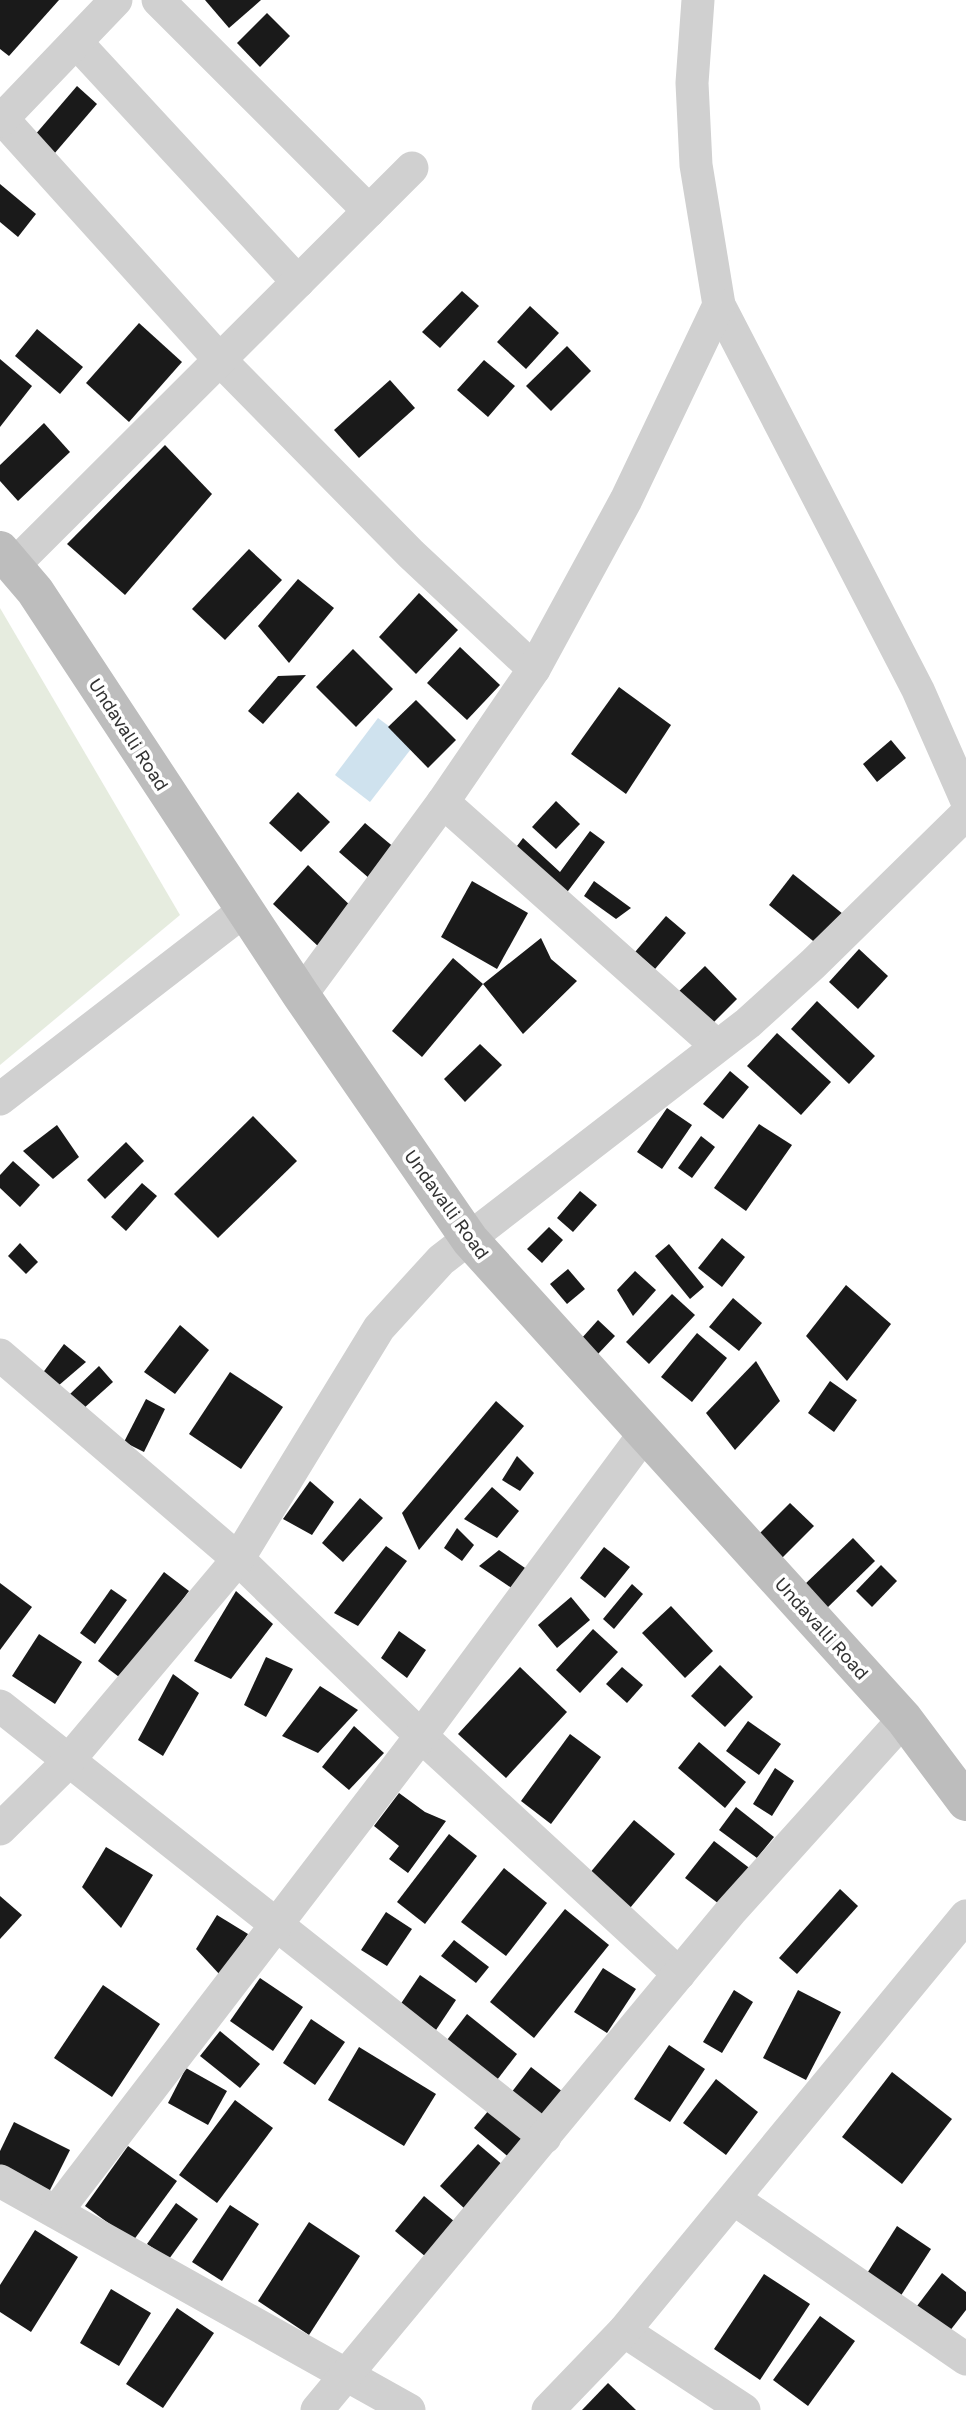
<svg xmlns="http://www.w3.org/2000/svg" width="966" height="2410" font-family="'Golos Text',sans-serif">
<style>
.green{fill:#e6ecdf}
.water{fill:#cfe2ee}
.building{fill:#1a1a1a}
.lines{fill:none;stroke-linecap:round;stroke-linejoin:round}
.street{stroke:#d0d0d0;stroke-width:33}
.secondary{stroke:#bdbdbd;stroke-width:38}
.labels{text-anchor:middle;dominant-baseline:central;stroke-width:7;stroke-linejoin:round;paint-order:stroke}
.street-label{font-size:18px;fill:#333;stroke:#fff}
</style>
<rect width="100%" height="100%" fill="#fff"/>
<path class="green" d="M0 608 180 915 0 1065Z"/>
<path class="water" d="M378 718 414 745 370 802 335 775Z"/>
<g class="building">
<path d="M0 0H59L9 56 0 49Z"/>
<path d="M205 0H261L229 28Z"/>
<path d="M267 13 290 36 260 67 237 43Z"/>
<path d="M77 86 97 104 54 154 34 136Z"/>
<path d="M0 184 36 214 18 237 0 222Z"/>
<path d="M462 291 479 306 440 348 422 332Z"/>
<path d="M530 306 559 333 526 369 497 342Z"/>
<path d="M139 323 182 362 129 422 86 383Z"/>
<path d="M37 329 83 367 60 394 15 356Z"/>
<path d="M567 346 591 371 551 411 526 386Z"/>
<path d="M0 359 32 386 0 427Z"/>
<path d="M484 360 515 386 488 417 457 390Z"/>
<path d="M390 380 415 408 359 458 334 430Z"/>
<path d="M44 423 70 452 18 501 0 481V465Z"/>
<path d="M165 445 212 494 125 595 67 544Z"/>
<path d="M249 549 282 580 225 640 192 609Z"/>
<path d="M298 579 334 608 289 663 258 626Z"/>
<path d="M419 593 458 630 416 674 379 637Z"/>
<path d="M460 647 500 685 467 720 427 683Z"/>
<path d="M353 649 393 689 356 727 316 687Z"/>
<path d="M306 675 263 724 248 711 278 676Z"/>
<path d="M619 687 671 725 626 794 571 754Z"/>
<path d="M416 700 456 740 428 768 388 727Z"/>
<path d="M891 740 906 758 877 782 863 764Z"/>
<path d="M298 792 330 822 301 852 269 823Z"/>
<path d="M556 801 580 824 556 849 532 827Z"/>
<path d="M365 823 396 849 370 879 339 852Z"/>
<path d="M590 831 605 842 565 895 514 850 523 838 560 872Z"/>
<path d="M308 865 355 910 320 948 273 904Z"/>
<path d="M793 874 843 914 818 945 769 905Z"/>
<path d="M472 881 528 913 497 969 441 937Z"/>
<path d="M594 881 631 908 616 919 584 896Z"/>
<path d="M666 916 686 933 655 969 635 952Z"/>
<path d="M541 938 551 959 577 981 523 1034 483 984Z"/>
<path d="M859 949 888 976 858 1009 829 982Z"/>
<path d="M453 958 483 984 422 1057 392 1031Z"/>
<path d="M705 966 737 999 707 1029 675 995Z"/>
<path d="M817 1001 875 1056 849 1084 791 1029Z"/>
<path d="M777 1033 831 1082 801 1115 747 1066Z"/>
<path d="M480 1044 502 1065 465 1102 444 1079Z"/>
<path d="M730 1071 749 1087 723 1119 703 1104Z"/>
<path d="M667 1108 692 1125 662 1169 637 1152Z"/>
<path d="M253 1116 297 1161 218 1238 174 1194Z"/>
<path d="M759 1124 792 1145 746 1211 714 1188Z"/>
<path d="M57 1125 79 1157 53 1179 23 1151Z"/>
<path d="M701 1136 715 1147 692 1178 678 1168Z"/>
<path d="M126 1142 144 1161 105 1199 87 1180Z"/>
<path d="M13 1161 40 1185 20 1207 0 1188V1175Z"/>
<path d="M142 1183 157 1196 126 1231 111 1217Z"/>
<path d="M580 1191 597 1205 573 1232 557 1218Z"/>
<path d="M549 1227 563 1240 542 1263 527 1249Z"/>
<path d="M722 1238 745 1257 722 1287 698 1268Z"/>
<path d="M20 1243 38 1262 26 1274 8 1256Z"/>
<path d="M669 1244 704 1287 690 1299 655 1256Z"/>
<path d="M568 1269 585 1289 567 1304 550 1284Z"/>
<path d="M635 1271 656 1290 633 1316 617 1290Z"/>
<path d="M846 1285 891 1324 847 1381 806 1336Z"/>
<path d="M672 1294 695 1315 649 1364 626 1342Z"/>
<path d="M733 1298 762 1323 739 1351 709 1327Z"/>
<path d="M598 1320 615 1336 598 1354 581 1339Z"/>
<path d="M180 1325 209 1350 175 1394 144 1372Z"/>
<path d="M697 1333 727 1358 692 1402 661 1377Z"/>
<path d="M64 1344 86 1362 58 1386 42 1374Z"/>
<path d="M756 1361 780 1401 735 1450 706 1413Z"/>
<path d="M99 1366 113 1382 83 1409 70 1394Z"/>
<path d="M230 1372 283 1407 241 1469 189 1434Z"/>
<path d="M830 1381 857 1400 834 1432 808 1413Z"/>
<path d="M146 1399 165 1409 144 1452 124 1442Z"/>
<path d="M496 1401 524 1426 419 1550 402 1513Z"/>
<path d="M517 1456 534 1473 520 1491 502 1480Z"/>
<path d="M310 1481 334 1502 312 1535 283 1519Z"/>
<path d="M492 1487 519 1511 497 1538 464 1519Z"/>
<path d="M360 1498 383 1518 343 1562 322 1543Z"/>
<path d="M790 1503 814 1526 782 1558 758 1535Z"/>
<path d="M457 1528 474 1545 462 1561 444 1548Z"/>
<path d="M853 1538 875 1561 825 1610 803 1586Z"/>
<path d="M386 1546 407 1561 358 1626 334 1613Z"/>
<path d="M604 1547 630 1567 605 1598 580 1578Z"/>
<path d="M499 1550 528 1570 513 1589 479 1566Z"/>
<path d="M881 1565 897 1581 872 1607 856 1591Z"/>
<path d="M164 1572 189 1591 123 1680 98 1661Z"/>
<path d="M0 1583 32 1607 0 1650Z"/>
<path d="M632 1584 643 1594 614 1629 603 1619Z"/>
<path d="M111 1589 127 1600 95 1644 80 1633Z"/>
<path d="M236 1591 273 1624 231 1679 194 1661Z"/>
<path d="M571 1597 590 1620 557 1648 538 1625Z"/>
<path d="M671 1606 713 1651 685 1678 642 1633Z"/>
<path d="M593 1629 618 1652 580 1693 556 1670Z"/>
<path d="M399 1631 426 1650 407 1678 381 1658Z"/>
<path d="M39 1634 82 1662 55 1704 12 1676Z"/>
<path d="M266 1657 293 1669 266 1717 244 1705Z"/>
<path d="M720 1665 753 1697 725 1727 691 1696Z"/>
<path d="M520 1667 567 1712 506 1778 458 1734Z"/>
<path d="M622 1667 643 1685 627 1703 606 1684Z"/>
<path d="M173 1674 199 1693 163 1756 138 1740Z"/>
<path d="M320 1686 358 1710 318 1753 282 1736Z"/>
<path d="M748 1721 781 1744 759 1775 726 1751Z"/>
<path d="M354 1726 384 1753 349 1790 322 1767Z"/>
<path d="M570 1734 601 1757 551 1824 521 1801Z"/>
<path d="M699 1742 746 1782 725 1808 678 1768Z"/>
<path d="M775 1768 794 1781 772 1816 753 1804Z"/>
<path d="M399 1793 425 1812 446 1821 408 1873 389 1859 399 1846 374 1826Z"/>
<path d="M736 1807 774 1837 757 1858 719 1830Z"/>
<path d="M634 1820 675 1854 630 1908 589 1874Z"/>
<path d="M449 1834 477 1856 425 1924 397 1902Z"/>
<path d="M714 1841 752 1870 723 1907 685 1878Z"/>
<path d="M106 1847 153 1875 121 1928 82 1887Z"/>
<path d="M504 1868 547 1903 506 1956 461 1922Z"/>
<path d="M840 1889 858 1906 797 1974 779 1958Z"/>
<path d="M0 1896 22 1915 0 1939Z"/>
<path d="M565 1909 609 1945 534 2038 490 2002Z"/>
<path d="M386 1912 412 1929 387 1966 361 1950Z"/>
<path d="M217 1915 248 1934 221 1976 196 1949Z"/>
<path d="M454 1940 489 1967 476 1983 441 1956Z"/>
<path d="M603 1968 636 1989 607 2033 574 2012Z"/>
<path d="M420 1975 456 2000 436 2030 400 2005Z"/>
<path d="M260 1978 303 2007 273 2051 230 2021Z"/>
<path d="M103 1985 160 2024 112 2097 54 2058Z"/>
<path d="M734 1990 753 2002 722 2053 703 2042Z"/>
<path d="M798 1990 841 2012 806 2080 763 2058Z"/>
<path d="M467 2014 517 2054 497 2080 447 2040Z"/>
<path d="M311 2019 345 2042 315 2085 283 2063Z"/>
<path d="M220 2031 260 2064 240 2088 200 2056Z"/>
<path d="M669 2045 705 2069 670 2122 634 2099Z"/>
<path d="M359 2047 436 2094 404 2146 328 2100Z"/>
<path d="M531 2067 563 2092 543 2117 511 2093Z"/>
<path d="M186 2068 227 2091 208 2125 168 2103Z"/>
<path d="M892 2072 952 2119 902 2184 842 2137Z"/>
<path d="M716 2079 758 2112 726 2155 683 2123Z"/>
<path d="M235 2100 273 2128 217 2203 179 2175Z"/>
<path d="M489 2110 526 2140 511 2159 474 2128Z"/>
<path d="M14 2122 70 2150 49 2192 0 2168V2151Z"/>
<path d="M478 2144 504 2166 465 2209 440 2186Z"/>
<path d="M128 2146 177 2181 133 2241 85 2206Z"/>
<path d="M424 2196 455 2222 426 2257 395 2231Z"/>
<path d="M176 2203 198 2219 169 2259 147 2244Z"/>
<path d="M230 2205 259 2224 222 2281 192 2262Z"/>
<path d="M309 2222 360 2256 309 2335 258 2301Z"/>
<path d="M897 2226 931 2249 900 2297 866 2275Z"/>
<path d="M35 2230 78 2257 31 2332 0 2312V2285Z"/>
<path d="M942 2273 966 2292V2310L949 2332 917 2306Z"/>
<path d="M764 2274 810 2304 760 2380 714 2349Z"/>
<path d="M111 2289 151 2313 119 2366 80 2343Z"/>
<path d="M177 2308 214 2333 163 2408 126 2384Z"/>
<path d="M820 2316 855 2341 808 2406 773 2380Z"/>
<path d="M608 2383 636 2410H582Z"/>
</g>
<g class="lines">
<g class="street">
<path d="M158 0 369 211"/>
<path d="M698 0 692 83 696 165 719 305 918 690 966 799"/>
<path d="M76 42 298 282"/>
<path d="M0 116 220 360 411 554 534 669"/>
<path d="M0 121 116 0"/>
<path d="M13 566 412 168"/>
<path d="M443 802 717 1046"/>
<path d="M301 995 443 802 534 669 626 500 719 305"/>
<path d="M0 1099 245 910"/>
<path d="M0 1355 238 1559 421 1736 679 1974"/>
<path d="M0 1706 545 2137"/>
<path d="M0 1829 63 1767 238 1559 379 1328 441 1260 748 1023 813 964 966 814"/>
<path d="M0 2181 409 2410"/>
<path d="M734 2199 966 2359"/>
<path d="M56 2212 421 1736 645 1433"/>
<path d="M624 2331 744 2410"/>
<path d="M317 2410 731 1911 904 1719"/>
<path d="M548 2410 624 2331 966 1916"/>
</g>
<path class="secondary" d="M0 550 35 591 301 995 470 1240 904 1719 966 1802"/>
</g>
<g class="labels">
<g class="street-label">
<text transform="translate(129 734) rotate(57)">Undavalli Road</text>
<text transform="translate(447 1204) rotate(54)">Undavalli Road</text>
<text transform="translate(822 1628) rotate(48)">Undavalli Road</text>
</g>
</g>
</svg>
